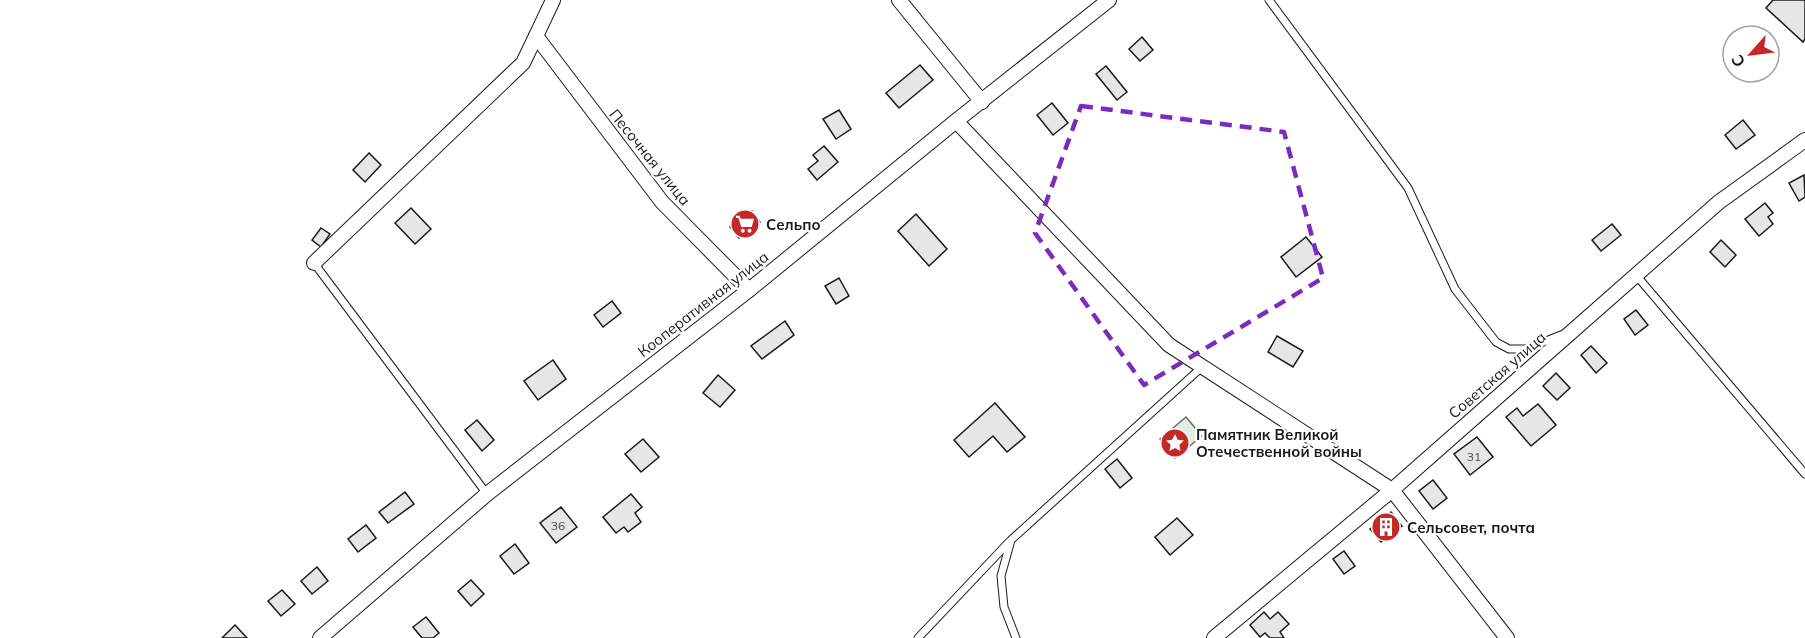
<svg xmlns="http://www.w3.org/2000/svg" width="1805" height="638" font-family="Mulish,sans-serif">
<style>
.green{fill:#e0efe3;stroke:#6a6a6a;stroke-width:1.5}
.building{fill:#e6e6e6;stroke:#1a1a1a;stroke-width:1.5}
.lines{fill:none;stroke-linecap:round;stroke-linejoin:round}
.lane-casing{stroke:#1a1a1a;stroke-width:9}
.street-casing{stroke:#1a1a1a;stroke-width:16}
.lane{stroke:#fff;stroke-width:7}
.street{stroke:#fff;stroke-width:14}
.marked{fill:none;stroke:#7b2cbf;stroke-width:4.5;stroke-dasharray:12 8;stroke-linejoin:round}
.labels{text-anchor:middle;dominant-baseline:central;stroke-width:4.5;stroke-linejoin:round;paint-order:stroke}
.number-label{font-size:12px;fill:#4d4d4d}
.street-label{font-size:15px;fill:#1a1a1a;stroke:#fff}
.poi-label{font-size:15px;font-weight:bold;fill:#1a1a1a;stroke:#fff;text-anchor:start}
</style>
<rect width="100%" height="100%" fill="#fff"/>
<path class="green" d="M1186 417 1202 436 1175 458 1160 439Z"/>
<g class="building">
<path d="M1773 0H1805V39L1803 42 1766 8Z"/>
<path d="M1142 37 1153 50 1140 61 1129 49Z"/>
<path d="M920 65 933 80 899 108 886 93Z"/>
<path d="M1106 66 1127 92 1117 100 1096 74Z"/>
<path d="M1052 103 1068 123 1053 135 1037 115Z"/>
<path d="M839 110 851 129 836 139 823 119Z"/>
<path d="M1743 120 1755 135 1736 149 1725 135Z"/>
<path d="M824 146 838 162 817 180 808 169 818 161 813 155Z"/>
<path d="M369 153 381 165 365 182 353 170Z"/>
<path d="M1804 175 1805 197 1799 201 1789 183Z"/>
<path d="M1765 203 1773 213 1768 217 1773 224 1759 236 1745 219Z"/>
<path d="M411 208 431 229 415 244 395 223Z"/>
<path d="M752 211 760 222 739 238 730 227Z"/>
<path d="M916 214 947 249 929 266 898 231Z"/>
<path d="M1612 224 1621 235 1601 251 1592 240Z"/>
<path d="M321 228 330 234 321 247 312 240Z"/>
<path d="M1306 237 1322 257 1296 277 1281 257Z"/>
<path d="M1721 240 1736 255 1725 267 1710 252Z"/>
<path d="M839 278 849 296 836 304 825 286Z"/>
<path d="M612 301 621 313 603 327 594 315Z"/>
<path d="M1636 310 1648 325 1635 335 1624 319Z"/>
<path d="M785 321 794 335 762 359 751 346Z"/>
<path d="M1277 336 1303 351 1293 367 1268 352Z"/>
<path d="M1591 346 1607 363 1596 373 1581 355Z"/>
<path d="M553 360 566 379 538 400 524 381Z"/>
<path d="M1556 373 1570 388 1557 400 1543 386Z"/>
<path d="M718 375 735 390 720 407 703 393Z"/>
<path d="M995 403 1025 437 1007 452 993 436 969 457 954 440Z"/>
<path d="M1538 404 1556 425 1531 446 1506 417 1517 408 1523 416Z"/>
<path d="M477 420 494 440 482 451 465 430Z"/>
<path d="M1477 437 1493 457 1470 475 1454 454Z"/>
<path d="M643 439 659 457 641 472 625 454Z"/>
<path d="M1117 459 1132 478 1120 488 1105 469Z"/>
<path d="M1433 480 1447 498 1433 509 1419 491Z"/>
<path d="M405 492 414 504 388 523 379 512Z"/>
<path d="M631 494 642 507 635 513 641 522 628 532 624 527 616 533 603 517Z"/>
<path d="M561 507 577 527 556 543 540 523Z"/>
<path d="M1391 512 1402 526 1381 542 1370 529Z"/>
<path d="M1177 518 1193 535 1170 555 1155 537Z"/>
<path d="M366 525 376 538 358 552 348 539Z"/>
<path d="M515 544 529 563 514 574 500 556Z"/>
<path d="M1344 551 1355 566 1344 574 1333 559Z"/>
<path d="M317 567 328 581 312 594 301 581Z"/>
<path d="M471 580 484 594 471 606 458 591Z"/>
<path d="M282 590 295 604 281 616 268 601Z"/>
<path d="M1264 612 1270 619 1278 612 1289 624 1280 632 1284 638H1270L1265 633 1260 637 1250 625Z"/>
<path d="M426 617 439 633 433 638H422L413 627Z"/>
<path d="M235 625 247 638H222Z"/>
</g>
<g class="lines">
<g class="lane-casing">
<g id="lane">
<path d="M1269 0 1408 188 1455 289 1496 342 1509 349H1526L1561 335"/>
<path d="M314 263 487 494"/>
<path d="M1636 275 1805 474"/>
<path d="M918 638 1009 542"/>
<path d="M1016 638 1004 607 1001 576 1011 540 1202 367"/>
</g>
</g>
<g class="street-casing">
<g id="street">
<path d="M553 0 536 36 662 202 749 290"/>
<path d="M899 0 982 102"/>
<path d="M956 121 1169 345 1392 490 1507 638"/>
<path d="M314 263 523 63 536 36"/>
<path d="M320 638 487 494 749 290 956 121 1109 0"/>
<path d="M1214 638 1392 490 1719 202 1805 140"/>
</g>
</g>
<use href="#lane" class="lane"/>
<use href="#street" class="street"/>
</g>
<path class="marked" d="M1081 106 1284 132 1323 278 1144 385 1035 233Z"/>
<defs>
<g id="supermarket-disc" transform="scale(1.5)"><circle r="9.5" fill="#c62828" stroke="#fff"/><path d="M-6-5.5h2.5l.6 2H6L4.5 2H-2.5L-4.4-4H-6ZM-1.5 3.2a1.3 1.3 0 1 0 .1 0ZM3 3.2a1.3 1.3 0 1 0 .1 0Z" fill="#fff"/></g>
<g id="sight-disc" transform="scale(1.5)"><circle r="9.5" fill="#c62828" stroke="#fff"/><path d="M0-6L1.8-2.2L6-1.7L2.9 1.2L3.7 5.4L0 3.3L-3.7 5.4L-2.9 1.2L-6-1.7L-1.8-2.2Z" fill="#fff"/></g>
<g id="building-disc" transform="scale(1.5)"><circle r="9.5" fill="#c62828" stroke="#fff"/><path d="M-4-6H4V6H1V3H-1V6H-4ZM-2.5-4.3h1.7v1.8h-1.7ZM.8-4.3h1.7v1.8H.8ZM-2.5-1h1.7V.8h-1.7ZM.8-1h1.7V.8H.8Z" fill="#fff"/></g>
</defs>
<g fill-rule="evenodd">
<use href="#supermarket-disc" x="745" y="224"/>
<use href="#sight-disc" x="1175" y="443"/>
<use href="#building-disc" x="1386" y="527"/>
</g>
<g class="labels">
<g class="number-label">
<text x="1474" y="456">31</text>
<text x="558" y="525">36</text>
</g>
<g class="street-label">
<text transform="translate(650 157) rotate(51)">Песочная улица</text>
<text transform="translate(703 304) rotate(-38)">Кооперативная улица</text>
<text transform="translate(1497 375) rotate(-41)">Советская улица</text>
</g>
<g class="poi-label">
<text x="766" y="224">Сельпо</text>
<text x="1196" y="434">Памятник Великой<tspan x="1196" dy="17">Отечественной войны</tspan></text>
<text x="1407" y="527">Сельсовет, почта</text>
</g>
</g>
<g transform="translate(1751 54) rotate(242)"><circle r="28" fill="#ffffff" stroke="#a3a3a3" stroke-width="1.5"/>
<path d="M0-4.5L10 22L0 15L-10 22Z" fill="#c62828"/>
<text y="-9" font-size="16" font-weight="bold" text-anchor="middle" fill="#1a1a1a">С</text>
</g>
</svg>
